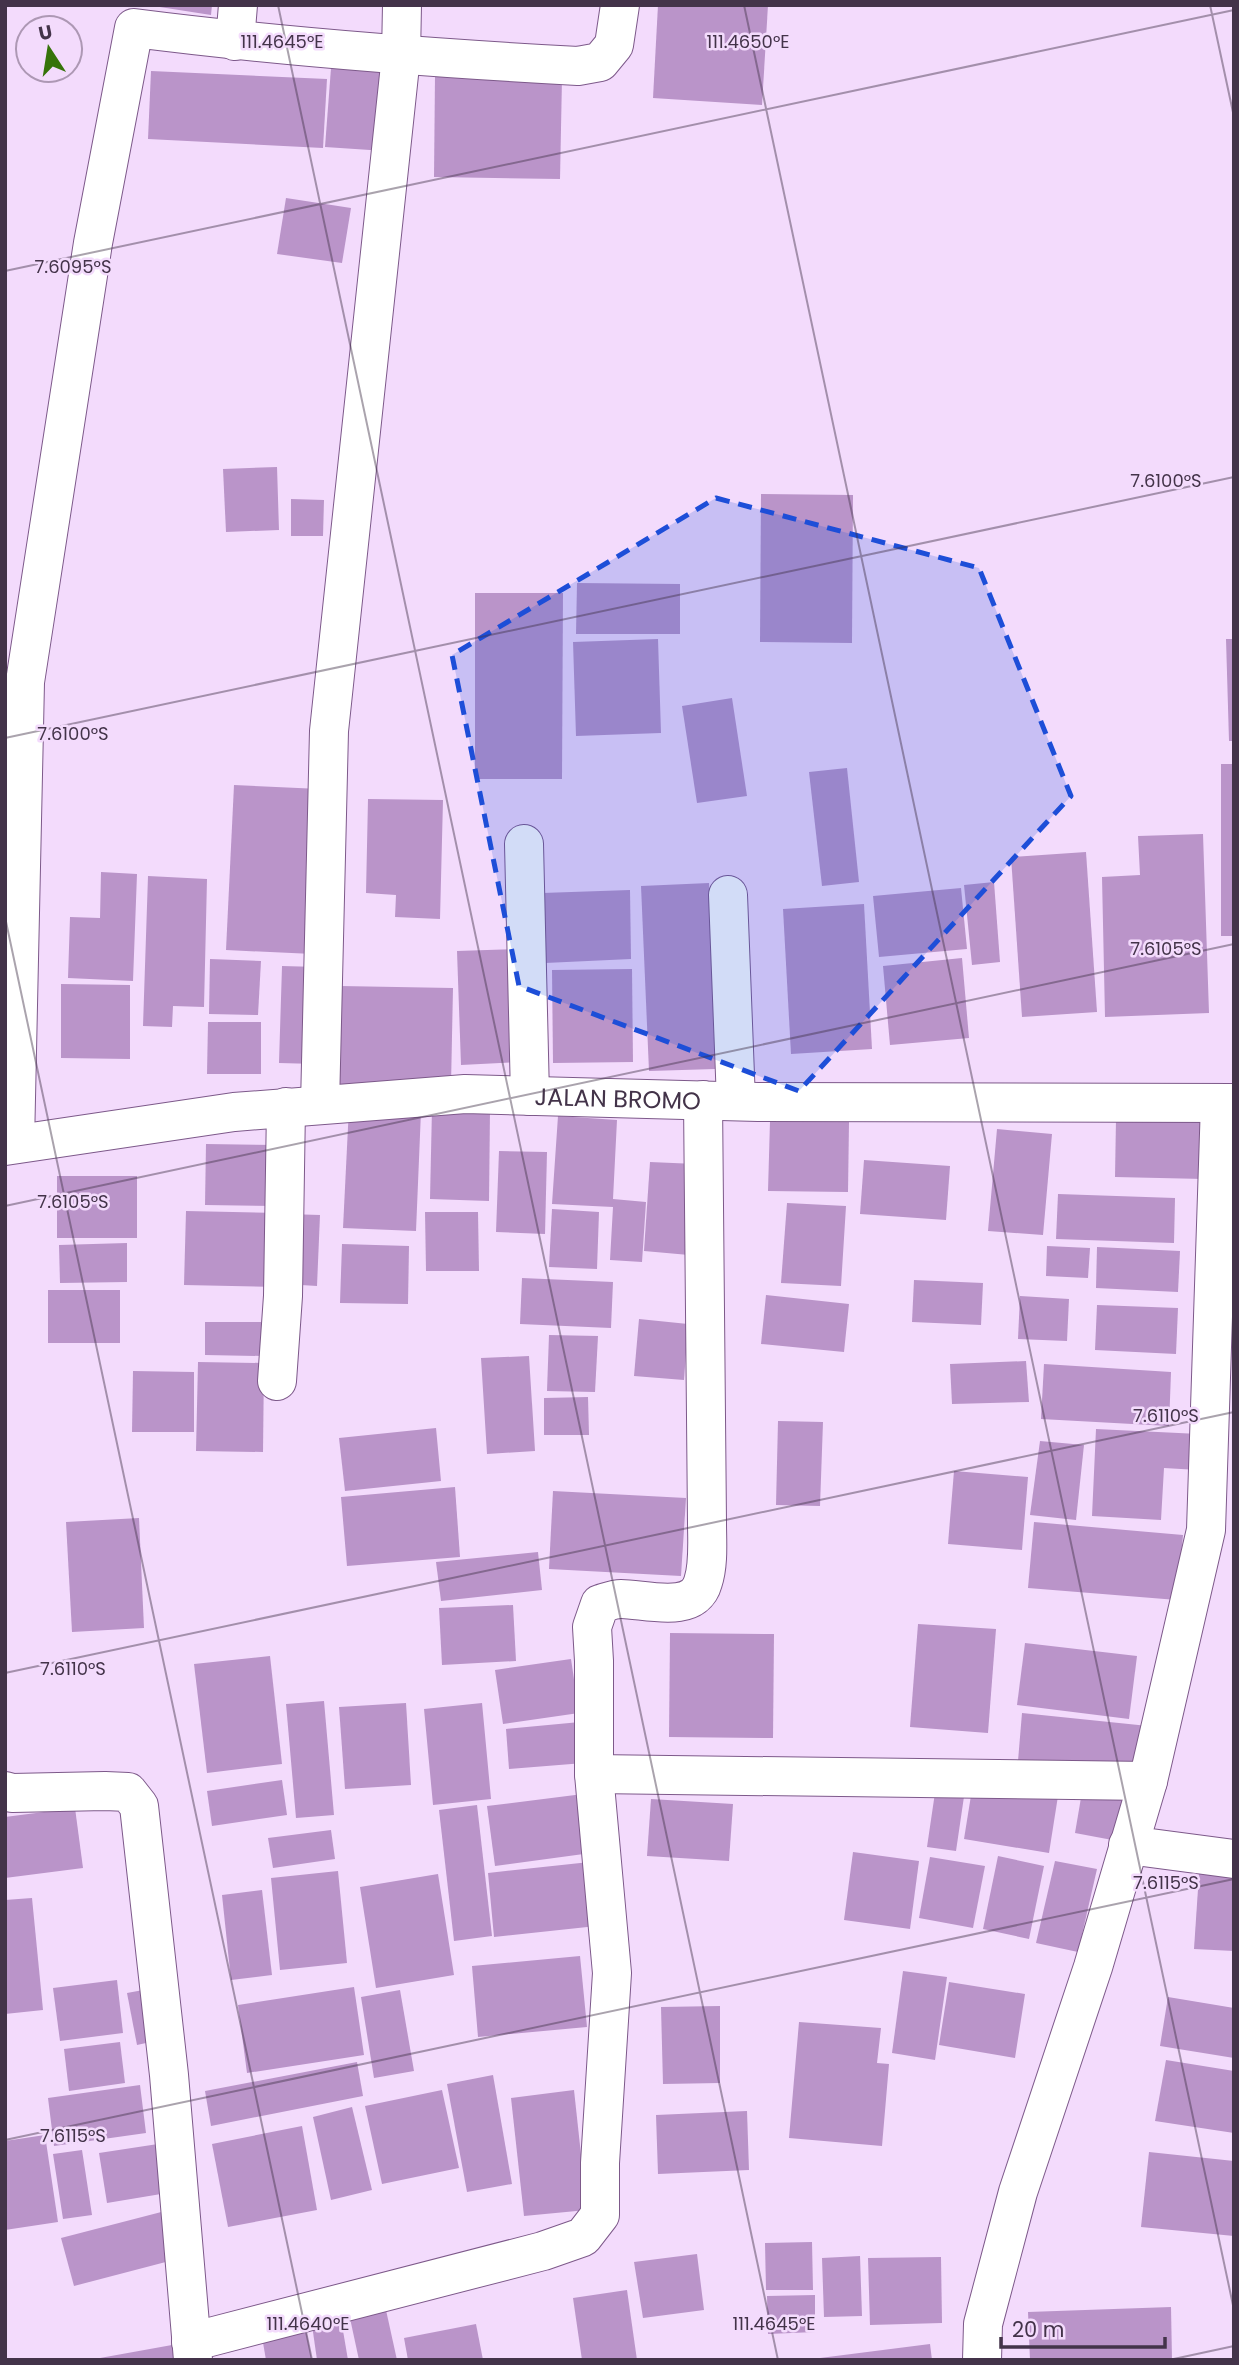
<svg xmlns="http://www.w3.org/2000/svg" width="1239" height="2365" font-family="Poppins,sans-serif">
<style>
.building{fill:#ba94c9}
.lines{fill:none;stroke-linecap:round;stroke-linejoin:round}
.minor-casing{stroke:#7d598a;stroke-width:40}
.minor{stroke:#fff;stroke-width:38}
.marked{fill:#1d4ed8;fill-opacity:0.2;stroke:#1d4ed8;stroke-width:5;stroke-dasharray:14 9;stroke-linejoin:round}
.ticks{fill:none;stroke:#433349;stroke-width:2;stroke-opacity:0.45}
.labels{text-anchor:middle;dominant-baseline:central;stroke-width:5;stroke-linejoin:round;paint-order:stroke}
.street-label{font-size:24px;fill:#433349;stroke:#f3dbfc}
.ticks-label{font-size:18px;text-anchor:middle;fill:#433349;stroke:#f3dbfc;stroke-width:5;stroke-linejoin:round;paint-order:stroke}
</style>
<rect width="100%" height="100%" fill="#f3dbfc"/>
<g class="building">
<path d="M147 5H212L211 15Z"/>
<path d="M658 5H768L762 105 653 98Z"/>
<path d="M332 55 393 60 385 151 325 147Z"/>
<path d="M151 71 327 79 323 148 148 139Z"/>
<path d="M435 76 562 78 560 179 434 177Z"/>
<path d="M286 198 351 208 342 263 277 254Z"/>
<path d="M277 467 279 530 226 532 223 469Z"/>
<path d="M761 494 853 495 852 643 760 642Z"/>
<path d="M291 499 324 500 323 536H291Z"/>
<path d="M577 583 680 584V634H576Z"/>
<path d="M475 593H563L562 779H475Z"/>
<path d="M658 639 661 733 576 736 573 642Z"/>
<path d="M1226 639H1234V741H1229Z"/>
<path d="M732 698 747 796 697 803 682 706Z"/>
<rect x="1221" y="764" width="13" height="172"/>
<path d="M847 768 859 882 822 886 809 772Z"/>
<path d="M234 785 320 789 313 954 226 950Z"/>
<path d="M368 799 443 800 440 919 395 917 396 895 366 893Z"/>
<path d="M1203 834 1209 1013 1105 1017 1102 877 1140 875 1138 836Z"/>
<path d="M1086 852 1097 1012 1022 1017 1011 857Z"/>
<path d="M101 872 137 874 133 981 68 978 70 917 100 918Z"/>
<path d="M148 876 207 879 204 1007 173 1006 172 1027 143 1026Z"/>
<path d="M994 882 1000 962 972 965 964 885Z"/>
<path d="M709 883 715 1069 649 1071 641 886Z"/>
<path d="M961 888 967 949 879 957 873 896Z"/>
<path d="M630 890 631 959 545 963 542 893Z"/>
<path d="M864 904 872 1049 791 1054 783 909Z"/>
<path d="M517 949 520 1062 461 1065 457 951Z"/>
<path d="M962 958 969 1038 890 1045 883 966Z"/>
<path d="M210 959 261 961 258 1015 209 1014Z"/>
<path d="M282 966 318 967 316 1064 279 1063Z"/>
<path d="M632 969 633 1062 553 1063 552 970Z"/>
<path d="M61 984 130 985V1059L61 1058Z"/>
<path d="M340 986 453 988 451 1085 338 1084Z"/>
<path d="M208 1022H261V1074H207Z"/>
<path d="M349 1107 421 1111 416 1231 343 1228Z"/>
<path d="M432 1108 490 1110 489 1201 430 1199Z"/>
<path d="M558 1116 617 1120 613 1199 646 1202 642 1262 610 1260 613 1207 552 1204Z"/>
<path d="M1116 1119 1205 1120 1204 1179 1115 1177Z"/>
<path d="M770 1121 849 1122 848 1192 768 1191Z"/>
<path d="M997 1129 1052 1134 1043 1235 988 1231Z"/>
<path d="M206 1144 279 1145 278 1206 205 1205Z"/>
<path d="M499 1151 547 1152 545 1234 496 1232Z"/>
<path d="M864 1160 950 1166 946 1220 860 1214Z"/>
<path d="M650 1162 696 1164 689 1255 644 1251Z"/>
<rect x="57" y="1176" width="80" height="62"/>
<path d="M1058 1194 1175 1198 1174 1243 1056 1239Z"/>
<path d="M787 1203 846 1206 841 1286 781 1283Z"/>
<path d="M552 1209 599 1212 597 1269 549 1267Z"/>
<path d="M186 1211 280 1213 279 1287 184 1285Z"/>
<path d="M425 1212H478L479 1271H426Z"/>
<path d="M288 1214 320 1215 317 1286 285 1284Z"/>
<path d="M127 1243V1282L60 1283 59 1245Z"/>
<path d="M342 1244 409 1246 408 1304 340 1303Z"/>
<path d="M1047 1246 1090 1248 1088 1278 1046 1276Z"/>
<path d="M1097 1247 1180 1251 1178 1292 1096 1288Z"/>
<path d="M522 1278 613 1282 611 1328 520 1324Z"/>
<path d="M914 1280 983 1283 981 1325 912 1322Z"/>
<rect x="48" y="1290" width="72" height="53"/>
<path d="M766 1295 849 1304 844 1352 761 1344Z"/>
<path d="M1020 1296 1069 1299 1067 1341 1018 1339Z"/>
<path d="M1097 1305 1178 1308 1176 1354 1095 1350Z"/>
<path d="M639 1319 688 1324 684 1380 634 1376Z"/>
<path d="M205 1322H261L262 1356 205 1355Z"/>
<path d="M549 1335 598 1336 595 1392 547 1391Z"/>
<path d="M529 1356 535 1451 487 1454 481 1358Z"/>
<path d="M1026 1361 1029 1402 952 1404 950 1364Z"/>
<path d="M198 1362 264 1363 263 1452 196 1451Z"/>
<path d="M1044 1364 1171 1372 1169 1426 1041 1419Z"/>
<path d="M133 1371 194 1372V1432H132Z"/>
<path d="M588 1397 589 1435H544V1398Z"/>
<path d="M778 1421 823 1422 820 1506 776 1505Z"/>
<path d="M436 1428 441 1481 345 1491 339 1438Z"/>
<path d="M1096 1429 1199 1434 1198 1470 1164 1468 1161 1520 1092 1516Z"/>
<path d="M1040 1441 1084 1445 1076 1520 1030 1515Z"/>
<path d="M954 1471 1028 1477 1022 1550 948 1544Z"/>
<path d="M455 1487 460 1557 347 1566 341 1497Z"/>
<path d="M553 1491 686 1498 681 1576 549 1569Z"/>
<path d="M139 1518 144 1628 72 1632 66 1522Z"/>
<path d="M1034 1522 1183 1535 1177 1600 1028 1588Z"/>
<path d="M538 1552 542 1590 441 1601 436 1562Z"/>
<path d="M513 1605 516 1661 442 1665 439 1608Z"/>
<path d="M918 1624 996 1629 988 1733 910 1727Z"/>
<path d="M670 1633 774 1634 773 1738 669 1737Z"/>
<path d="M1025 1643 1137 1656 1129 1719 1017 1705Z"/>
<path d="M270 1656 282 1764 207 1773 194 1664Z"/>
<path d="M571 1659 579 1713 503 1724 495 1670Z"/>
<path d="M324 1701 334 1815 296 1818 286 1704Z"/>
<path d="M406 1703 411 1785 345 1789 339 1707Z"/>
<path d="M482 1703 491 1799 433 1805 424 1709Z"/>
<path d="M1022 1713 1148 1726 1143 1773 1018 1761Z"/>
<path d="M580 1722 584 1763 509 1769 506 1729Z"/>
<path d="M937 1779 966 1783 956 1851 927 1847Z"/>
<path d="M282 1780 287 1815 212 1826 207 1791Z"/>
<path d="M973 1783 1058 1796 1049 1853 964 1839Z"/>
<path d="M1083 1786 1131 1794 1123 1842 1075 1833Z"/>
<path d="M583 1794 591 1853 495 1866 487 1806Z"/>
<path d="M651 1799 733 1804 729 1861 647 1856Z"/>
<path d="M477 1805 492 1936 454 1941 439 1810Z"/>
<path d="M75 1808 83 1868 5 1878V1817Z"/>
<path d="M331 1830 335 1859 273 1868 268 1838Z"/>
<path d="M853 1852 919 1861 910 1929 844 1920Z"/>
<path d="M998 1856 1044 1866 1029 1939 983 1929Z"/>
<path d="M930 1857 985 1866 973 1928 919 1918Z"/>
<path d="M599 1861 606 1925 494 1937 488 1873Z"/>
<path d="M1055 1861 1097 1869 1078 1952 1036 1943Z"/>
<path d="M338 1871 347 1963 280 1970 271 1878Z"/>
<path d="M438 1874 454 1975 376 1988 360 1887Z"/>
<path d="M1199 1874 1234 1876V1951L1194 1949Z"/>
<path d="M262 1890 272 1975 231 1980 222 1895Z"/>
<path d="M32 1898 43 2010 5 2014V1900Z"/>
<path d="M580 1956 587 2027 478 2037 472 1966Z"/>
<path d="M903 1971 947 1977 935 2060 892 2053Z"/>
<path d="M117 1980 123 2033 60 2041 53 1988Z"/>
<path d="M949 1982 1025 1994 1015 2058 939 2045Z"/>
<path d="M354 1987 364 2055 247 2073 238 2005Z"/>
<path d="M154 1988 164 2039 137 2045 127 1993Z"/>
<path d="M400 1990 414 2071 374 2078 361 1997Z"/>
<path d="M1168 1997 1234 2008V2058L1160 2046Z"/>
<path d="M720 2006V2083L663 2084 661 2007Z"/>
<path d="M799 2022 881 2028 877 2063 889 2064 882 2146 789 2138Z"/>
<path d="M120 2042 125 2083 69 2091 64 2049Z"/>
<path d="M1166 2060 1234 2071V2133L1155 2121Z"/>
<path d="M357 2062 363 2096 211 2126 205 2091Z"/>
<path d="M493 2075 512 2184 467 2192 447 2084Z"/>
<path d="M140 2085 146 2133 54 2146 48 2098Z"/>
<path d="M442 2090 459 2168 382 2184 365 2106Z"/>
<path d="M574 2090 587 2210 524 2216 511 2098Z"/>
<path d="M352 2107 372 2190 331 2200 313 2117Z"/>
<path d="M747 2111 749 2170 658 2174 656 2115Z"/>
<path d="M302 2126 317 2210 228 2227 212 2144Z"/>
<path d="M45 2135 58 2222 5 2230V2141Z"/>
<path d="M158 2144 167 2193 107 2203 99 2153Z"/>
<path d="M82 2150 92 2215 63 2219 53 2154Z"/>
<path d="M1149 2152 1234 2161V2236L1141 2227Z"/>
<path d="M169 2210 181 2258 74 2286 61 2238Z"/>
<path d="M812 2242 813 2290H766L765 2243Z"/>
<path d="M697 2254 704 2310 643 2318 634 2262Z"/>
<path d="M860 2256 862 2316 824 2317 822 2258Z"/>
<path d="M941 2257 942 2323 870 2325 868 2258Z"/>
<path d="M627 2290 637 2360H582L573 2298Z"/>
<path d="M815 2295V2332L768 2334 767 2296Z"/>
<path d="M384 2301 397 2360H359L348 2309Z"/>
<path d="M1171 2307 1172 2360H1030L1028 2312Z"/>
<path d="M340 2313 348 2360H317L311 2318Z"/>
<path d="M305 2324 312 2360H266L261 2331Z"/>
<path d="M476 2324 483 2360H408L404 2338Z"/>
<path d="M930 2344 932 2360H820V2358Z"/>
<path d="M172 2345 174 2360H100V2358Z"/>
</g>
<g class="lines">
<g class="minor-casing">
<g id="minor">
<path d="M235 41 238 5"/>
<path d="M524 844 530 1096"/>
<path d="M728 895 736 1101"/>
<path d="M320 1105 329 731 401 56 402 5"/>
<path d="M15 1144 25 682 93 243 134 28C282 47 429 58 578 66L600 62 614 45 620 5"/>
<path id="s1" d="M5 1146 234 1112 465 1094 758 1102 1234 1103"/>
<path d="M277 1381 283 1296 286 1107"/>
<path d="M594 1774 1148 1781"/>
<path d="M5 1791 12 1793 105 1791 128 1792 139 1806 169 2075 193 2360"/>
<path d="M1128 1845 1234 1859"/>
<path d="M191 2342 543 2251 583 2237 600 2215V2163L612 1973 594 1774V1661L592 1627 600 1604C607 1602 614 1599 621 1599 645 1599 694 1615 703 1582 709 1564 707 1541 707 1523L703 1100"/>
<path d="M982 2360 983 2324 1018 2192 1093 1967 1148 1781 1206 1530 1220 1103"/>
</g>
</g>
<use href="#minor" class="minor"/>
</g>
<path class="marked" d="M716 498 979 568 1071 796 799 1091 519 986 452 655Z"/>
<path class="ticks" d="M278 5 778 2360M744 5 1234 2310M1210 5 1234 117M5 271 1234 10M5 738 1234 477M5 917 312 2360M5 1206 1234 944M5 1673 1234 1412M5 2140 1234 1879M1169 2360 1234 2346"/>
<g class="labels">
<g class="street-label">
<text stroke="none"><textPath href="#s1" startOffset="616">JALAN BROMO</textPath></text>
</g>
</g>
<g class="ticks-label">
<text x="282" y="48">111.4645°E</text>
<text x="748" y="48">111.4650°E</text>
<text x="73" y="273">7.6095°S</text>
<text x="1166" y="487">7.6100°S</text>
<text x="73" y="740">7.6100°S</text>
<text x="1166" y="955">7.6105°S</text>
<text x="73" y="1208">7.6105°S</text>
<text x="1166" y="1422">7.6110°S</text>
<text x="73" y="1675">7.6110°S</text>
<text x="1166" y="1889">7.6115°S</text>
<text x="73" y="2142">7.6115°S</text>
<text x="308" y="2330">111.4640°E</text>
<text x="774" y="2330">111.4645°E</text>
</g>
<rect width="1239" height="2365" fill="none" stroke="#433349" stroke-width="14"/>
<g transform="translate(49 49) rotate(348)"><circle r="33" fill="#f3dbfc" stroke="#ad98b4" stroke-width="2"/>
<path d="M0-5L12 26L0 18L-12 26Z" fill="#36730a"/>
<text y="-10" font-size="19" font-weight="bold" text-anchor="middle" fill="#433349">U</text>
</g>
<path d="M1001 2337v10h164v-10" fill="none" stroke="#433349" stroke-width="3.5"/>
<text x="1012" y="2337" font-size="21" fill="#433349" stroke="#f3dbfc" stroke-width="5" paint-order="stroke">20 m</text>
</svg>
